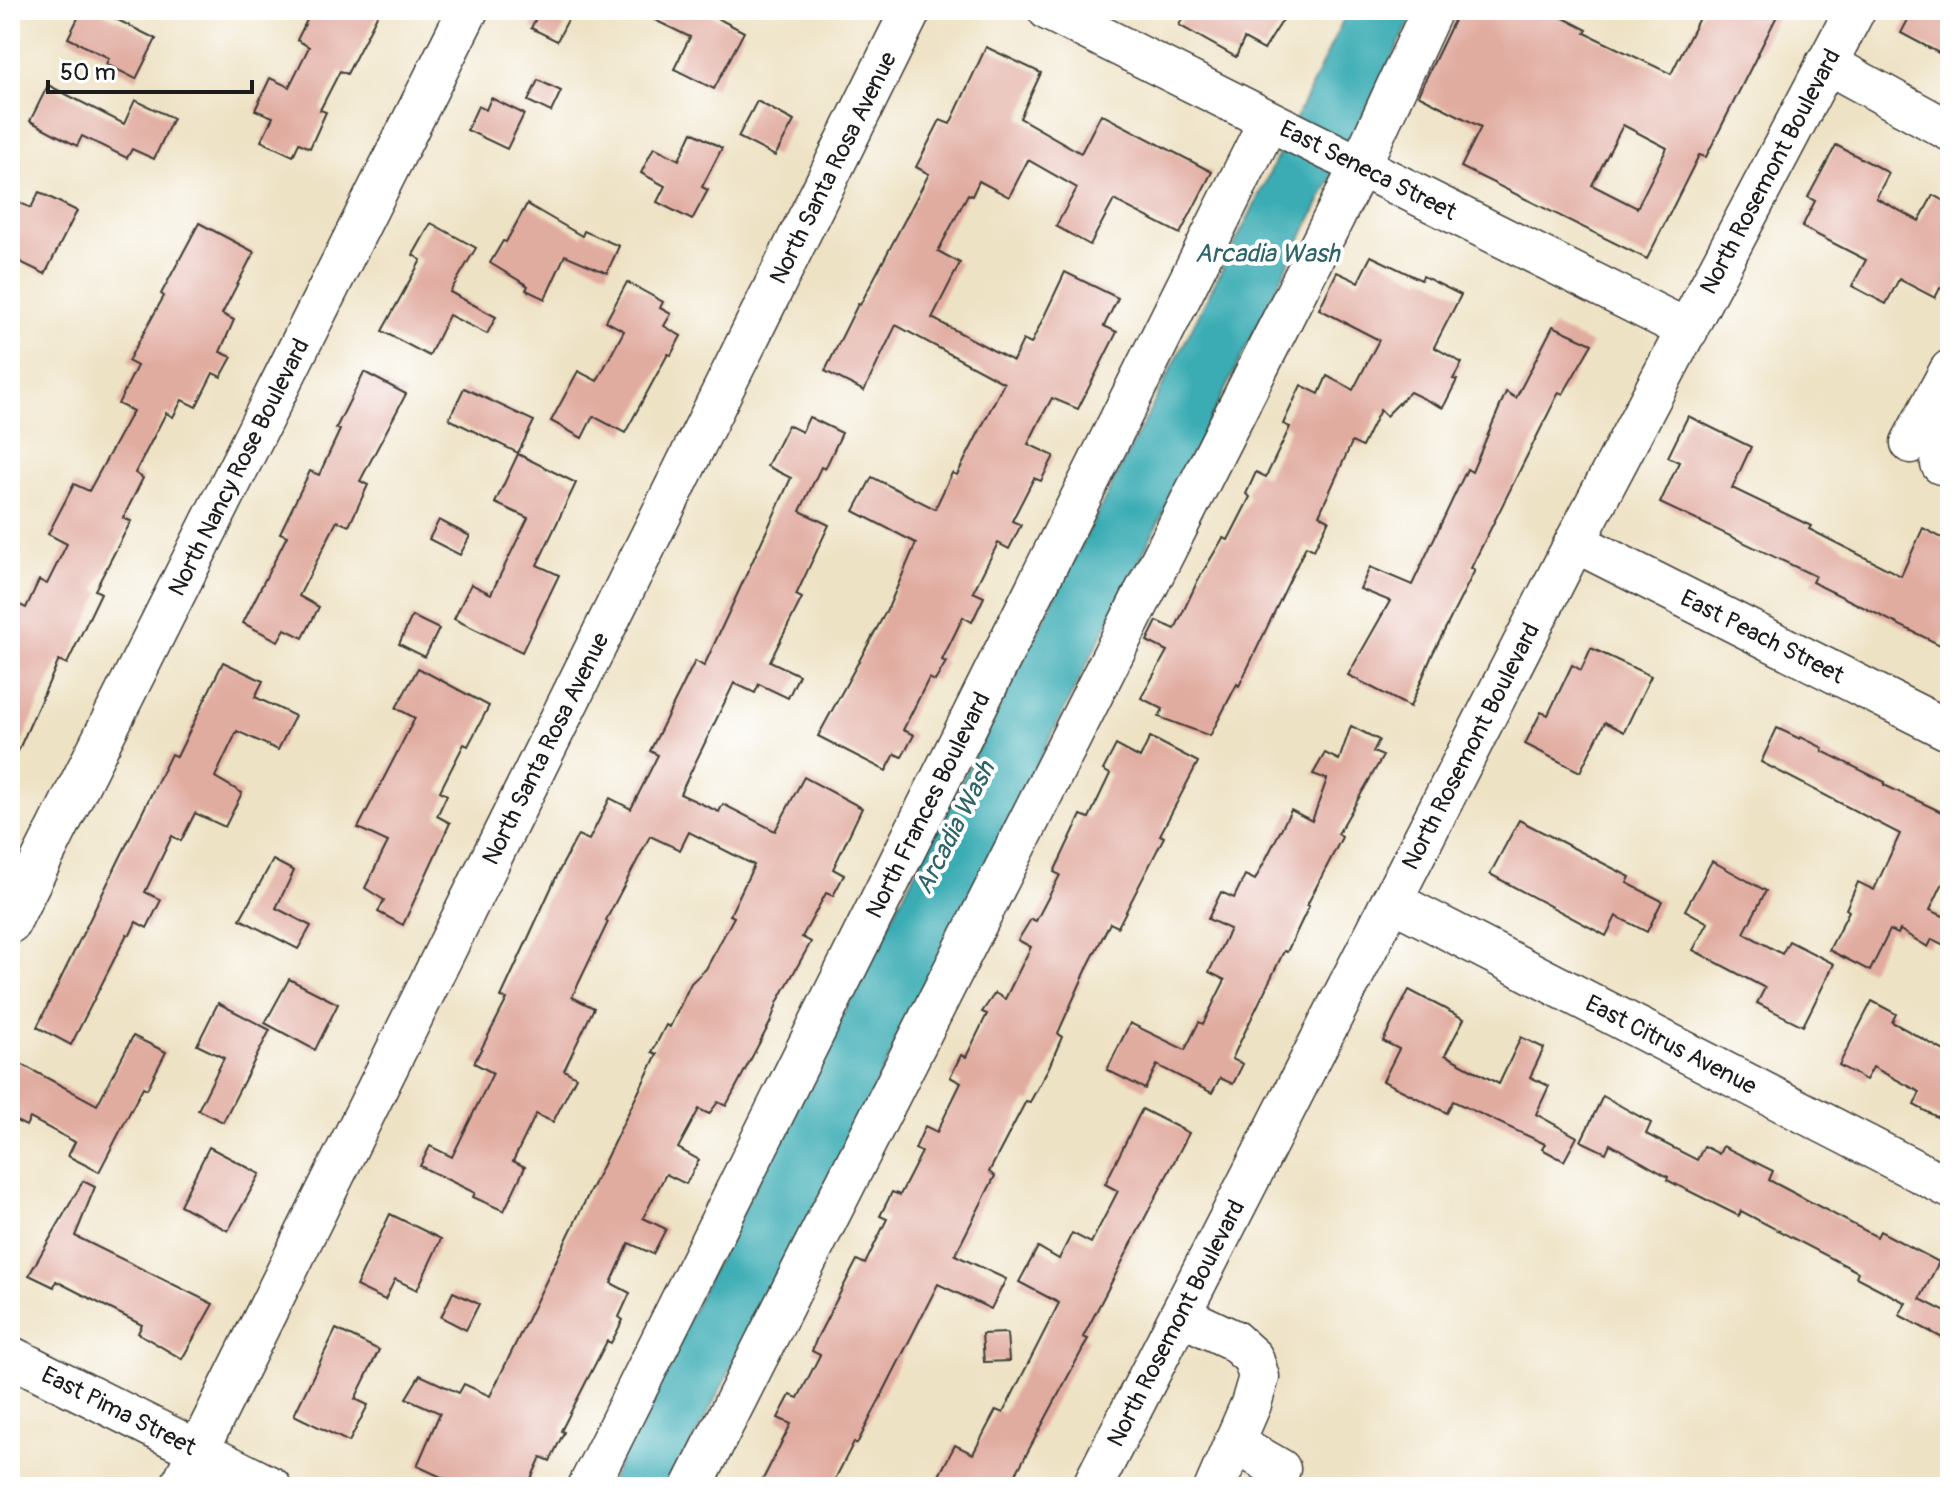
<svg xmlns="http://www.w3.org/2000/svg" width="1960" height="1497" font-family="Pangolin,sans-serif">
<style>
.water{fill:#3bacb4;stroke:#2c6468;stroke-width:2}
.building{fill:#e1aca0;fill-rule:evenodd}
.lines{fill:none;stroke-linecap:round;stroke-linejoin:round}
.minor-casing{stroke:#3c3a35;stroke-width:43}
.minor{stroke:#fff;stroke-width:40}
.labels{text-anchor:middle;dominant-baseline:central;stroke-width:8;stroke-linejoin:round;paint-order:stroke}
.street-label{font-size:24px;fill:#1c1c1c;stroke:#fff}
.water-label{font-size:26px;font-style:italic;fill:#2c6468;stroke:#fff}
</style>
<rect width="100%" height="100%" fill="#fff"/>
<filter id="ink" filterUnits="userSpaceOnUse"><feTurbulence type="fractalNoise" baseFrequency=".0125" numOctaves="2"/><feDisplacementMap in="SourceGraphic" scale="16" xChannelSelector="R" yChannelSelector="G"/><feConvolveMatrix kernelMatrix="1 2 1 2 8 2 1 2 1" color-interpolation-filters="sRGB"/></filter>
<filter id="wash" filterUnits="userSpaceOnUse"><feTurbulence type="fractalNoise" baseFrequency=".006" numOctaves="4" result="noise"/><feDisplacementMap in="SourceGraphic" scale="32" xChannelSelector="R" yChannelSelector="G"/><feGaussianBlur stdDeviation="1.8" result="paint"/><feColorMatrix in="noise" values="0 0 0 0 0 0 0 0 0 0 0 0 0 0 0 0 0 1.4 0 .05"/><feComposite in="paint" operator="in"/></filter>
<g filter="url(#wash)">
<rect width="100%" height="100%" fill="#eee2c4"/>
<path class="water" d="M1348 10H1416L779 1277 669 1487H607L710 1275 1248 218Z"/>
<g id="blocks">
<g class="building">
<path d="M82 10H98L156 39 136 79 106 64 109 58 68 38Z"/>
<path d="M312 10H380L347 74 340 71 320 110 326 112 310 148 299 143 293 156 261 141 273 117 255 110 270 78 289 87 309 47 297 40Z"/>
<path d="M540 10H573L557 41 531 28Z"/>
<path d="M634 10H702L744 32 714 89 674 69 690 37Z"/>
<path d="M1187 10H1289L1264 50 1244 39 1236 57 1179 25Z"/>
<path d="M1459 10H1548L1587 30 1585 33 1671 74 1703 10H1780L1706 157 1699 155 1647 259 1461 167 1481 127 1418 95ZM1623 125 1667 148 1637 208 1592 185Z"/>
<path d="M1913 10H1950V59L1901 33Z"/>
<path d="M986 47 1041 73 1020 118 1081 153 1101 114 1212 172 1180 234 1114 200 1090 245 1056 226 1077 188 1028 160 1009 197 979 181 972 196 968 194 938 251 960 263 932 318 1013 361 1023 340 1031 344 1065 272 1118 298 1104 326 1117 332 1078 409 1052 398 1040 420 1028 444 1054 456 1041 481 1034 478 1012 521 1021 525 1009 549 998 543 973 592 984 597 972 622 963 617 942 660 946 662 935 681 929 678 903 730 914 735 902 757 895 754 886 771 818 736 889 606 916 543 854 511 872 477 935 509 952 473 957 475 1004 383 896 325 864 391 825 371 858 304 860 305 929 174 916 167 940 120 950 124Z"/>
<path d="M538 80 561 91 551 112 528 101Z"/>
<path d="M48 85 124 124 135 100 173 118 154 159 132 149 127 158 82 136 77 146 30 121Z"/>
<path d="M491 98 524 114 507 149 467 130 478 106 486 110Z"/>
<path d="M757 101 794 121 775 156 738 137Z"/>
<path d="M692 132 722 148 702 187 708 190 692 220 657 202 665 186 641 173 654 147 679 160Z"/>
<path d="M1836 145 1889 173 1876 198 1919 221 1933 195 1950 204V293L1940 288 1935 298 1899 279 1886 304 1852 286 1866 260 1802 227 1815 201 1808 197Z"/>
<path d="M39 192 77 211 45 274 10 257V198L31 208Z"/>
<path d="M527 204 582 236 584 231 619 246 607 273 565 255 545 299 526 290 528 286 490 263 503 241 506 242Z"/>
<path d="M199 223 254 252 222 314 234 320 220 352 232 357 221 377 213 373 196 407 182 400 173 417 166 413 135 473 143 478 123 518 131 521 95 590 101 593 67 664 59 660 10 769V621L18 604 26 608 39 580 47 584 67 544 48 534 74 484 89 491 133 411 118 404 137 366 128 361 164 296 161 294Z"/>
<path d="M431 223 476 248 450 292 496 317 487 334 449 315 429 356 382 331 421 260 413 255Z"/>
<path d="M1371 256 1421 280 1423 276 1461 295 1434 347 1462 363 1453 379 1457 380 1443 408 1410 392 1386 416 1380 410 1362 447 1352 442 1319 515 1329 520 1314 550 1306 546 1239 686 1237 684 1210 736 1159 717 1163 709 1141 698 1167 651 1147 641 1157 621 1175 629 1198 580 1223 538 1228 540 1250 497 1246 494 1256 472 1266 477 1290 427 1283 424 1301 385 1319 394 1327 376 1353 390 1379 340 1319 309 1337 272 1358 282Z"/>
<path d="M627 282 663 302 660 308 671 314 664 326 681 336 671 355 668 354 625 433 593 416 582 438 551 421 578 371 597 381 624 331 606 321Z"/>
<path d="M1553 326 1592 344 1563 394 1559 392 1471 568 1475 570 1433 653 1410 707 1348 675 1390 601 1360 589 1370 567 1412 585 1467 469 1472 472 1506 392 1516 398Z"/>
<path d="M364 372 406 394 360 481 368 485 349 526 337 521 299 596 319 607 303 638 285 629 278 641 243 623 287 536 280 533 310 471 319 475 340 430 336 428Z"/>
<path d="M464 388 534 421 518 453 449 419Z"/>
<path d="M1688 416 1751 447 1732 488 1811 526 1809 529 1901 576 1923 528 1950 542V626L1940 645 1812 582 1815 576 1660 503 1679 462 1668 457Z"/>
<path d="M809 417 842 433 825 469 821 467 800 511 829 525 796 595 802 598 770 661 799 675 788 698 759 684 755 693 734 683 680 794 719 812 723 804 775 831 804 777 862 808 833 869 844 875 833 896 826 893 802 937 811 942 778 1001 770 1023 726 1106 718 1102 709 1114 699 1109 678 1148 699 1160 686 1184 666 1174 643 1218 666 1229 653 1254 629 1243 611 1283 630 1293 619 1317 623 1320 611 1343 607 1341 561 1431 564 1432 550 1461 541 1457 527 1487H445L448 1480 417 1466 440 1413 406 1398 420 1375 459 1393 464 1384 490 1396 657 1054 652 1052 666 1025 670 1027 691 983 706 969 734 917 730 915 754 865 689 832 680 850 650 836 606 920 608 922 572 997 594 1008 564 1070 576 1077 553 1122 536 1114 513 1161 525 1167 504 1211 473 1197 475 1193 420 1166 430 1146 452 1157 493 1073 474 1063 507 999 501 997 559 871 578 835 589 840 610 798 631 809 658 755 650 751 695 661 704 666 791 478 767 466 788 425 802 432Z"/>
<path d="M518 454 576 483 537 565 559 575 522 652 454 619 471 584 491 594 528 518 495 503Z"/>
<path d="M439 520 470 536 460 555 429 539Z"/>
<path d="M412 616 439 629 425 657 399 644Z"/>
<path d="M1591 648 1651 676 1624 732 1605 722 1580 772 1525 744 1541 712 1548 715 1572 665 1581 670Z"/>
<path d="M223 662 263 681 255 697 295 716 278 750 237 731 215 777 242 793 225 827 195 813 181 841 172 836 145 892 161 900 147 928 136 922 130 935 127 934 71 1045 37 1027 171 754 177 757Z"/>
<path d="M418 668 489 706 468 746 464 744 440 791 447 795 437 816 450 823 403 925 378 912 384 900 365 888 388 842 358 828 415 718 396 708Z"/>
<path d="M1351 726 1379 740 1373 752 1383 756 1338 834 1342 837 1307 905 1309 906 1287 952 1284 951 1240 1042 1232 1059 1243 1064 1233 1084 1220 1078 1212 1093 1157 1065 1145 1089 1107 1070 1130 1023 1185 1050 1199 1022 1203 1024 1225 980 1209 972 1230 929 1208 919 1221 892 1234 898 1245 875 1255 880 1291 810 1312 821 1327 779 1313 774 1325 753 1339 760Z"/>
<path d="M1777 728 1800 739 1801 737 1823 748 1822 751 1885 782 1884 785 1950 816V868L1930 910 1950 919V948L1932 939 1928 947 1900 930 1898 934 1890 930 1870 971 1829 950 1849 911 1846 909 1858 882 1874 890 1900 834 1761 762Z"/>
<path d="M1150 737 1198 762 1160 835 1164 837 1118 927 1110 923 1089 964 1058 1033 1062 1037 1049 1067 1030 1102 1026 1101 989 1172 995 1176 955 1255 1006 1279 991 1309 938 1284 857 1444 854 1442 831 1487H759L791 1424 778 1418 790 1395 798 1398 820 1355 812 1351 816 1340 857 1260 865 1264 887 1219 880 1216 892 1192 900 1195 922 1152 915 1149 925 1126 937 1132 961 1083 950 1077 961 1055 966 1057 987 1014 982 1012 995 993 1005 999 1031 947 1018 940 1031 919 1036 921 1060 875 1054 872 1081 815 1089 818 1110 774 1103 770 1116 745 1140 758Z"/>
<path d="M1519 820 1630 877 1627 883 1662 901 1647 932 1616 916 1606 936 1490 874Z"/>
<path d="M273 860 294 871 276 908 311 926 298 949 240 919Z"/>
<path d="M1712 861 1766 891 1744 933 1782 954 1789 941 1834 964 1803 1026 1757 1003 1765 988 1693 950 1708 923 1685 910Z"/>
<path d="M289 979 338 1004 315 1050 265 1023Z"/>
<path d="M1409 990 1464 1019 1445 1055 1499 1084 1521 1037 1544 1048 1530 1077 1549 1086 1536 1114 1577 1137 1564 1161 1542 1149 1545 1144 1453 1101 1447 1113 1383 1081 1399 1049 1383 1041Z"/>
<path d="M1872 1001 1896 1014 1892 1022 1950 1054V1124L1914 1105 1920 1092 1873 1067 1866 1080 1839 1065Z"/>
<path d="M218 1003 270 1030 223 1122 198 1110 224 1058 197 1045Z"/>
<path d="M133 1036 166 1052 147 1089 143 1087 99 1172 68 1156 75 1142 30 1118 26 1126 10 1118V1058L97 1105Z"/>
<path d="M1603 1096 1651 1123 1646 1134 1697 1160 1704 1146 1719 1154 1723 1146 1773 1171 1769 1180 1877 1237 1880 1231 1939 1262 1920 1299 1950 1314V1342L1899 1315 1906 1303 1856 1277 1858 1272 1741 1211 1739 1216 1667 1180 1668 1177 1610 1144 1606 1153 1581 1141Z"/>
<path d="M1142 1109 1189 1133 1083 1337 1088 1339 1009 1487H933L955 1445 973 1454 996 1410 1003 1413 1059 1303 1019 1282 1038 1247 1059 1259 1072 1233 1091 1243 1118 1191 1105 1184Z"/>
<path d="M209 1147 260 1174 228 1231 180 1205Z"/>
<path d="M83 1181 95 1187 75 1236 213 1304 182 1359 138 1333 142 1325 56 1281 54 1287 29 1275Z"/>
<path d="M390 1214 441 1239 417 1290 395 1279 385 1300 356 1286Z"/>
<path d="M453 1292 479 1304 466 1330 441 1317Z"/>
<path d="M336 1329 379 1350 355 1399 368 1405 349 1442 294 1415Z"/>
<path d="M1007 1333 1009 1361 984 1362 982 1334Z"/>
</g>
</g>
</g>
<g filter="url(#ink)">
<use href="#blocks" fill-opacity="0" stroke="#3c3a35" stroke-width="2"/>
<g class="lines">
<g class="minor-casing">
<g id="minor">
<path id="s1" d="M1048 10 1688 330"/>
<path d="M1826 63 1950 131"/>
<path d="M1911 443 1950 370"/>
<path d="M1941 464 1950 447"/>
<path id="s2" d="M1575 542 1950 731"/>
<path id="s3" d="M1392 901 1950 1188"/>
<path id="s4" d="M10 923 468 10"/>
<path d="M1180 1315 1233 1340 1253 1358 1259 1377 1251 1404 1215 1487"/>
<path id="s5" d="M10 1356 271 1487"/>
<path d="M1235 1443 1280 1469"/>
<path id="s6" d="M180 1487 911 10"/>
<path id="s7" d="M588 1487 1268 122"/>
<path d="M692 1487 1359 168 1432 10"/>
<path id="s8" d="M1092 1487 1575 542 1855 10"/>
</g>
</g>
<use href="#minor" class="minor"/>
</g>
</g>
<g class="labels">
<g class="street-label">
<text stroke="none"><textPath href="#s6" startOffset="1472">North Santa Rosa Avenue</textPath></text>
<text stroke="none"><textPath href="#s1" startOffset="358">East Seneca Street</textPath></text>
<text stroke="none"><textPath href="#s8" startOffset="1480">North Rosemont Boulevard</textPath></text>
<text stroke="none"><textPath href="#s4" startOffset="510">North Nancy Rose Boulevard</textPath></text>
<text stroke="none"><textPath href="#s2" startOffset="210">East Peach Street</textPath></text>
<text stroke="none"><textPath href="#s8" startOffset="832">North Rosemont Boulevard</textPath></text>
<text stroke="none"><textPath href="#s6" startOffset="824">North Santa Rosa Avenue</textPath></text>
<text stroke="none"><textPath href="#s7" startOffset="762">North Frances Boulevard</textPath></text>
<text stroke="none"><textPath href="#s3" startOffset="314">East Citrus Avenue</textPath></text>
<text stroke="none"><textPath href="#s8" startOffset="184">North Rosemont Boulevard</textPath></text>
<text stroke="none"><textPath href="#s5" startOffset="122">East Pima Street</textPath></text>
</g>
<g class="water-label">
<text x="1267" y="254">Arcadia Wash</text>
<text transform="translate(955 828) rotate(-63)">Arcadia Wash</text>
</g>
</g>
<rect width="1960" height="1497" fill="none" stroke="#fff" stroke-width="40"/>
<path d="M48 80v12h204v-12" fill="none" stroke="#1c1c1c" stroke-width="4"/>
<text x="60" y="80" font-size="24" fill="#1c1c1c" stroke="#ffffff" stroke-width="6" paint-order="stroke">50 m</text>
</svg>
